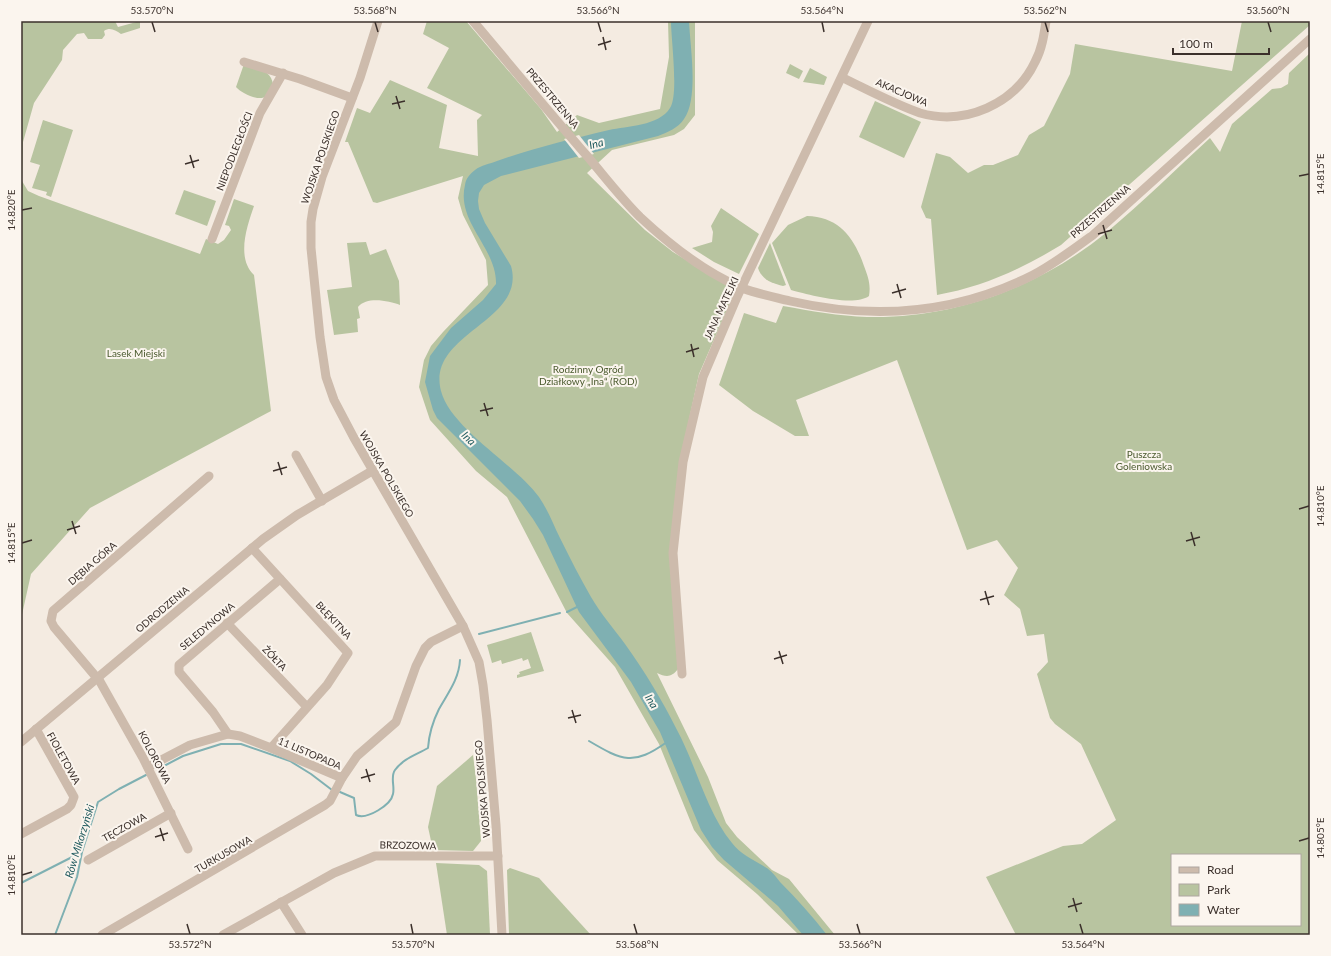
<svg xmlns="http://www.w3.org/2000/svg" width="1331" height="956" font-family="Lato,sans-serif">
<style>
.green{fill:#b8c4a0;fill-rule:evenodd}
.water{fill:#7fb0b2}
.pier{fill:#f4ebe1}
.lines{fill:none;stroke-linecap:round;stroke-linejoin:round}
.stream{stroke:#7fb0b2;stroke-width:2}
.minor{stroke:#cdbbac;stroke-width:9}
.ticks{fill:none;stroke:#3b302b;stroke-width:1.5}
.labels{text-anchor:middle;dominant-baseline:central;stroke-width:4;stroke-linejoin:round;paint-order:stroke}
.street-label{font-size:10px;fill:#3b302b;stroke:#fbf5ee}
.park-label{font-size:10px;fill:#4a5a2e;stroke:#fbf5ee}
.water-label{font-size:11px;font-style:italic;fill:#1f5a5e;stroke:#fbf5ee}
.neatline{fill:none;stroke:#3b302b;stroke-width:1.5}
.ticks-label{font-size:10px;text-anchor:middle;fill:#3b302b}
</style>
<rect width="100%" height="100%" fill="#f4ebe1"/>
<g class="green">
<path d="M21 21H115L118 27 140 21V28L121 34C115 30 110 27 104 31L105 35 102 39H88L84 33 77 34 63 50 62 60 34 103 23 142 22 181 28 191 39 196 200 254 206 239 218 244 224 240 231 230 229 226 225 225 234 199 254 206C247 226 236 258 254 275L271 411 90 508 31 574 21 619Z"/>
<path d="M427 21H466L541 109 557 132 577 115 599 123 660 109 669 57 668 21H695V115L684 129 674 135 612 150 587 173 645 230 673 252 732 288 734 294 699 374 683 447 676 496 678 669C671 678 666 677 657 673L708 777 726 823 737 837 772 870 789 879 835 935H799L757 894 717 860 694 830 659 744 615 667 567 613 507 497 476 471 430 420 419 387 424 360 431 346 443 332 488 285 486 260 463 215 458 198 463 176 377 203 373 202 348 142H345L357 108 370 113 390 80 447 105 439 148 478 156 477 120 482 115 427 88 449 48 423 34Z"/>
<path d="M1242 21H1310V25L1061 245C1022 269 982 287 937 295L931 219 926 218 921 207 936 153 950 157 968 173 984 165H993L1018 155 1029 135 1044 126 1070 74 1075 44 1232 71Z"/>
<path d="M1310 53V935H1016L986 877 1063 846 1082 844 1116 820 1081 744 1055 724 1050 718 1037 674 1048 662 1044 634 1027 636 1020 609 1004 595 1018 568 997 540 967 550 897 360 796 400 809 436H795L753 411 719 385 744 313 776 323 783 306C811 311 839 316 867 317 954 319 1040 287 1107 232 1143 202 1176 169 1210 138L1220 152 1232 124 1272 89 1281 88 1288 84 1289 73ZM1172 855H1300V925H1172Z"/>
<path d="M244 64C256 68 272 70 273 85L265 97C258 101 241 93 236 87Z"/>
<path d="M790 64 803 71 799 79 786 73Z"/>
<path d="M810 68 827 77 824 85 803 82Z"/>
<path d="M875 101 921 122 904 158 859 137Z"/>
<path d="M43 120 73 130 51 197 46 195 47 192 32 188 40 165 30 162Z"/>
<path d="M184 190 216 201 207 226 175 214Z"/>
<path d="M721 208 759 234 739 274 714 262 692 248 712 242 713 232 711 226Z"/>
<path d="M807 216C839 217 854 237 864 266 868 277 871 284 869 296 854 307 809 295 791 290L772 243 788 225Z"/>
<path d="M366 242 370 255 386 249 399 281 400 305C389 301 367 296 358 307L360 318 357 319 358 332 334 335 327 290 352 287 347 243Z"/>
<path d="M770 243 786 285 783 286C772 283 762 280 758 268Z"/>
<path d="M531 632 544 671 517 678V675L520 674 519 672 531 668 528 659 523 661 522 658 502 664 501 660 492 663 487 645Z"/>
<path d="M473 755 476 779 481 841 473 851 433 850 428 827 437 786Z"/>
<path d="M436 863 479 865 487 871 490 935H447Z"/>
<path d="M510 868 539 878 591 935H509L507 870Z"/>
</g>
<path class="water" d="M671 21H689C690 46 699 98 684 119 678 128 668 132 658 136L501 176 484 185 479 193 478 201 479 209 485 223 511 266C527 322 426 333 441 391 451 429 515 464 539 497 548 510 553 524 560 538 570 558 580 578 591 597 601 614 614 629 625 644 645 672 662 700 677 730 696 765 707 813 732 843 741 855 753 859 765 867 771 870 776 877 780 882 797 899 812 916 827 935H803L778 906 724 860 712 847 701 830 660 732 631 682 579 612 543 535 533 519 520 501 437 418 433 410 425 382 430 356 451 328 483 300 496 284C497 248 456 222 465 185 466 178 470 174 475 170 481 165 490 164 497 161 534 148 571 139 609 130 627 126 659 126 670 108 679 95 671 39 671 21Z"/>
<path class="pier" d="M579 135 594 154 579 158 564 139Z"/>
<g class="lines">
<g class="stream">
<path d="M567 612 579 606"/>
<path d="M479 634 560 613"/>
<path d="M589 741C623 761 633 766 667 742"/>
<path d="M162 767 183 756 221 744H241L290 761 311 774 332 790"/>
<path d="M340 792 354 798 356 815C367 820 391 805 393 794 395 786 390 777 395 770 404 758 416 755 428 748 429 734 433 721 439 709 448 693 459 679 460 660"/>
<path d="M21 883 82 852"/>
<path d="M55 935 77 877 82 852 98 802 119 789 146 775"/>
</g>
<g class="minor">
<path d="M378 21 360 78 322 177 313 209 311 222V248L320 337 326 377 334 400 354 438 463 626 479 662 483 685 487 720 496 825 502 935"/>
<path d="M473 21C511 66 549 112 588 157 605 177 621 198 640 217 669 244 706 273 742 288 758 294 774 297 790 301 873 320 956 314 1033 275 1054 264 1074 249 1093 235L1310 39"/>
<path d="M244 62 300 79 352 98"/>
<path d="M843 78C868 90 894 104 920 113 965 126 1015 104 1035 62 1042 49 1044 35 1046 21"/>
<path d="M212 239 260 113 283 73"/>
<path d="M296 455 322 501"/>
<path d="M252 548 348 653 327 685 271 748"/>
<path d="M227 623 307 707"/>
<path d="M682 674 673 553 683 462 703 377 737 297 868 21"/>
<path d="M97 678 54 627 51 621 53 611 209 476"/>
<path d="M98 678 143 758 188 849"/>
<path d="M228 734 213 712 179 672V665L280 579"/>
<path d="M21 742 263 539 297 515 372 471"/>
<path d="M148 767 190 745 228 734 240 736 271 748 342 778 357 756 396 722 416 666 425 648 431 642 463 626"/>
<path d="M21 834 67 809 71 805 74 797 36 729"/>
<path d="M88 860 171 813"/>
<path d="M281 902 302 935"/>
<path d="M102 935 325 805 330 801 342 778"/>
<path d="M223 935 334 873 375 856H498"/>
</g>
</g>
<path class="ticks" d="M152 22 155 32M375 22 378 32M598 22 601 32M822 22 824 32M1045 22 1048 32M1268 22 1271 32M603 37 606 50M598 45 611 41M396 96 400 109M392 104 405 101M190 155 194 168M185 164 199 160M1299 176 1309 174M22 210 32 208M1103 225 1107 239M1098 234 1112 230M897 284 901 298M892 293 906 289M691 344 694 357M686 352 699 348M484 403 488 416M480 411 493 408M278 462 282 475M273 471 287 467M1299 509 1309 506M72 521 76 534M67 530 80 526M1191 532 1195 546M1186 541 1200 537M22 543 32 540M985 591 989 605M980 600 994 596M779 651 783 664M774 659 787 655M572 710 576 723M568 718 581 715M366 769 370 782M361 778 375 774M160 828 164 841M155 837 168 833M1299 841 1309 838M22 875 32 872M1073 898 1077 912M1068 907 1082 903M187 924 190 934M411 924 413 934M634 924 637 934M857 924 860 934M1080 924 1083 934"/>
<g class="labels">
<g class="street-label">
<text transform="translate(902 92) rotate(23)">AKACJOWA</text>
<text transform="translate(553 98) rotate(50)">PRZESTRZENNA</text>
<text transform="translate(234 151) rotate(-69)">NIEPODLEGŁOŚCI</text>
<text transform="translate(320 157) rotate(-71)">WOJSKA POLSKIEGO</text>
<text transform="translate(1100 211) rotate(-41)">PRZESTRZENNA</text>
<text transform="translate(721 308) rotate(-65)">JANA MATEJKI</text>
<text transform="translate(387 474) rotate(60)">WOJSKA POLSKIEGO</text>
<text transform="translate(92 563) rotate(-41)">DĘBIA GÓRA</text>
<text transform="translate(162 609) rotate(-40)">ODRODZENIA</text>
<text transform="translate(334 620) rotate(47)">BŁĘKITNA</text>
<text transform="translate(207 626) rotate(-40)">SELEDYNOWA</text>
<text transform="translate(275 658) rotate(46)">ŻÓŁTA</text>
<text transform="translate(310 753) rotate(23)">11 LISTOPADA</text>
<text transform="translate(155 757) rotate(62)">KOLOROWA</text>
<text transform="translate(64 758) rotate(61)">FIOLETOWA</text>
<text transform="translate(482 789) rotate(-95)">WOJSKA POLSKIEGO</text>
<text transform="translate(124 827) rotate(-29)">TĘCZOWA</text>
<text transform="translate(408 845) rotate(1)">BRZOZOWA</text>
<text transform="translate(223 854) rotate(-30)">TURKUSOWA</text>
</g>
<g class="park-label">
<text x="136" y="353">Lasek Miejski</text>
<text x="588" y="369">Rodzinny Ogród<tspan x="588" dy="12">Działkowy „Ina“ (ROD)</tspan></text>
<text x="1144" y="454">Puszcza<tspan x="1144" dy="12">Goleniowska</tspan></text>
</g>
<g class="water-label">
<text transform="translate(596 143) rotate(-15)">Ina</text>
<text transform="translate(469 438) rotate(45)">Ina</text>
<text transform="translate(652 701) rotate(59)">Ina</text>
<text transform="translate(79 841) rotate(-73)">Rów Mikorzyński</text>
</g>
</g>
<rect width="1331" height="956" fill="none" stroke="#fbf5ee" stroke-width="44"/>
<rect x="1171" y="854" width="130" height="72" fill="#fbf5ee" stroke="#aea6a0"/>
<rect x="1179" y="867" width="20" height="6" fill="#cdbbac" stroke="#aea6a0"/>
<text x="1207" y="874" font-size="12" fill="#3b302b">Road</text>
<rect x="1179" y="884" width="20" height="12" fill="#b8c4a0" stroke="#aea6a0"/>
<text x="1207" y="894" font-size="12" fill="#3b302b">Park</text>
<rect x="1179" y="904" width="20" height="12" fill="#7fb0b2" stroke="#aea6a0"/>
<text x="1207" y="914" font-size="12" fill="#3b302b">Water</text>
<path d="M1173 48v6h96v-6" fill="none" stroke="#3b302b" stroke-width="2"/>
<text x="1179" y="48" font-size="12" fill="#3b302b" stroke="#fbf5ee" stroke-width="3" paint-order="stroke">100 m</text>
<rect x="22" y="22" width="1287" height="912" class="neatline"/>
<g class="ticks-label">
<text x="152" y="14">53.570°N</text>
<text x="375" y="14">53.568°N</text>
<text x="598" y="14">53.566°N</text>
<text x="822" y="14">53.564°N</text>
<text x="1045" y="14">53.562°N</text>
<text x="1268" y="14">53.560°N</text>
<text transform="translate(1320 174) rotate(-90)" y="4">14.815°E</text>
<text transform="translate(11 210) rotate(-90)" y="4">14.820°E</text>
<text transform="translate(1320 506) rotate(-90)" y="4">14.810°E</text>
<text transform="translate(11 543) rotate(-90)" y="4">14.815°E</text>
<text transform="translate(1320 838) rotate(-90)" y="4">14.805°E</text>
<text transform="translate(11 875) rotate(-90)" y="4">14.810°E</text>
<text x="190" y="948">53.572°N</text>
<text x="413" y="948">53.570°N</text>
<text x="637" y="948">53.568°N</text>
<text x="860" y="948">53.566°N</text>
<text x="1083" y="948">53.564°N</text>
</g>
</svg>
